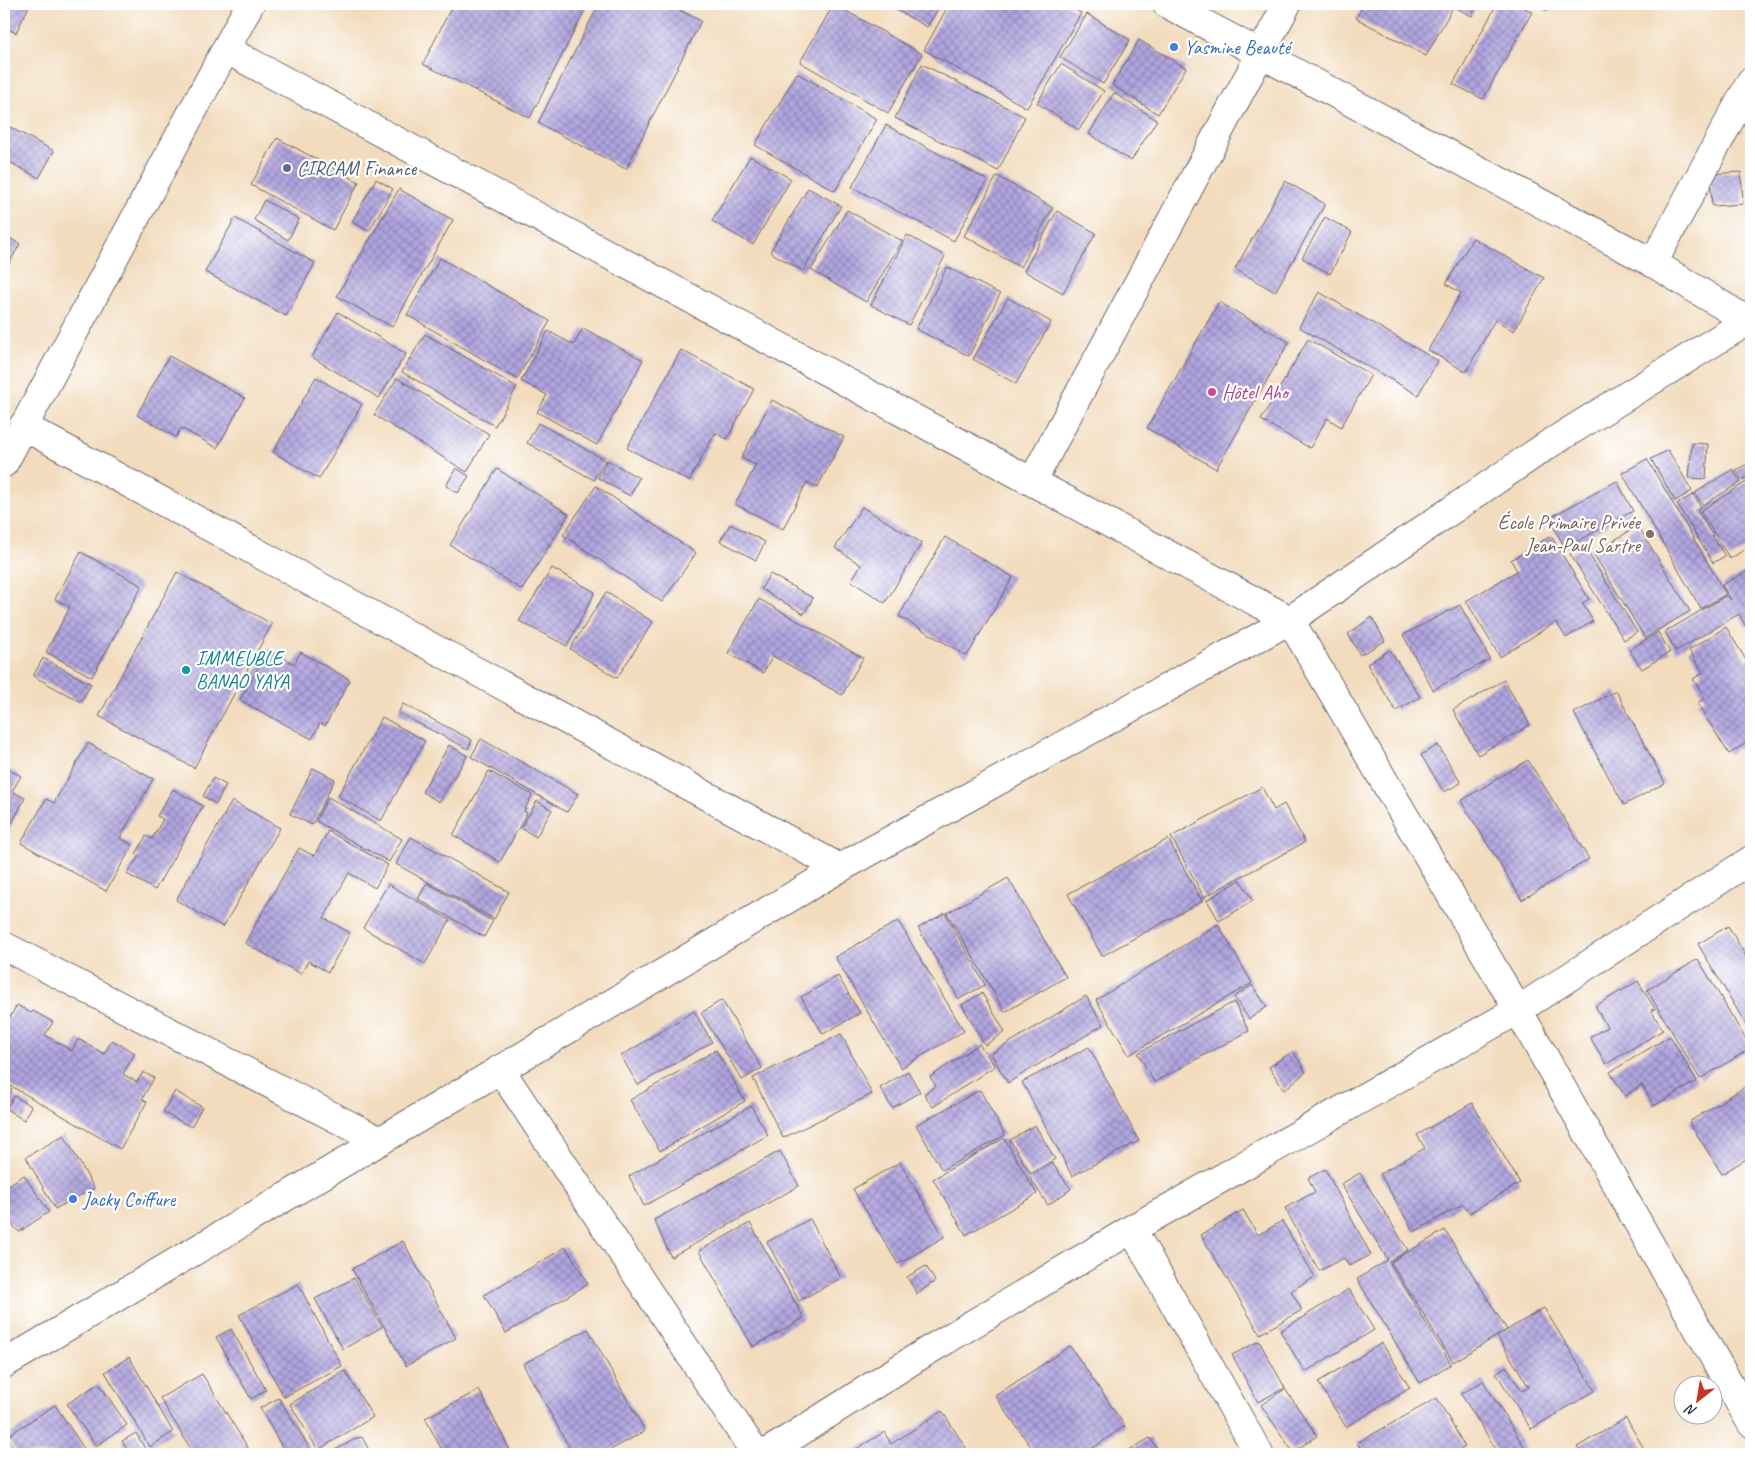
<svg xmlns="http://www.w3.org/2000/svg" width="1755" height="1458" font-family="Caveat,sans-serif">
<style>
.building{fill:url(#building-cross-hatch)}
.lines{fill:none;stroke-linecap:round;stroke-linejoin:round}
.street-casing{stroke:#6b6368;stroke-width:30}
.street{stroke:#fff;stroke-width:28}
.shop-dot{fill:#3f7fe0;stroke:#fff;stroke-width:2}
.service-dot{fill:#5c6f8a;stroke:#fff;stroke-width:2}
.hotel-dot{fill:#d1479c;stroke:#fff;stroke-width:2}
.education-dot{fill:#8d6e63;stroke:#fff;stroke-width:2}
.culture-dot{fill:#0f9aa8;stroke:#fff;stroke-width:2}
.labels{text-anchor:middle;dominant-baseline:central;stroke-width:4.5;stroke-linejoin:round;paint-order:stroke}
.shop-label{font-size:20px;fill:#366cbe;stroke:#fff;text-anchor:start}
.service-label{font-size:20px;fill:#4e5e75;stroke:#fff;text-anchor:start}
.hotel-label{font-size:20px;fill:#b23c85;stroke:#fff;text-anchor:start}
.education-label{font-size:20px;fill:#785e54;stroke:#fff;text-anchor:end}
.culture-label{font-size:20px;fill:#0d838f;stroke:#fff;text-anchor:start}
</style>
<defs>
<pattern id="building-cross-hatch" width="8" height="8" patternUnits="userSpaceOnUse" patternTransform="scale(1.25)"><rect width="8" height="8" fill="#b0a5df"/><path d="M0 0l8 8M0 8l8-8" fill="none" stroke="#8f86b6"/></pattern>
</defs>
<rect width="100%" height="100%" fill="#fff"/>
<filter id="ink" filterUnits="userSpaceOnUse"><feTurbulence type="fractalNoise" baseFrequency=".02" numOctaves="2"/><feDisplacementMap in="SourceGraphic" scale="10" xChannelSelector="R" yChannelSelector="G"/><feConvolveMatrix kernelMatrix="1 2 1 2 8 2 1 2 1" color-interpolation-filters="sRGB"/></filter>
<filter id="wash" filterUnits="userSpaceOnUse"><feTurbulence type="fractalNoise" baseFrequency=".0096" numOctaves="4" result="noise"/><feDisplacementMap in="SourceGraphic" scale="20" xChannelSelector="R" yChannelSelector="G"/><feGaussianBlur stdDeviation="1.12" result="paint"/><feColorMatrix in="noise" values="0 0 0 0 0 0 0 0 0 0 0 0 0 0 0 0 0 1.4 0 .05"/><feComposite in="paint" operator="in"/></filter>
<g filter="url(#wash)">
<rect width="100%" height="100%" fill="#f2dcbd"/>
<g id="blocks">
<g class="building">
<path d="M4 4H30L16 33 4 27Z"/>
<path d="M453 4H588L530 118 423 64Z"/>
<path d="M599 4H668L701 21 626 169 538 123Z"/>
<path d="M834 4 922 54 888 113 800 62Z"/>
<path d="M886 4H941L927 27Z"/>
<path d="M949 4H1065L1081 13 1027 108 924 50Z"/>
<path d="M1364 4H1447L1453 7 1426 56 1356 18Z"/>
<path d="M1458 4H1478L1472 16 1456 8Z"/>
<path d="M1497 4H1517L1532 12 1483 99 1453 84Z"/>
<path d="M1534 4H1552L1548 11Z"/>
<path d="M1087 14 1130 40 1103 84 1060 57Z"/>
<path d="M1139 40 1186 68 1158 114 1112 85Z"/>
<path d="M922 64 1025 117 998 171 895 118Z"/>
<path d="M1061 64 1104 91 1079 130 1037 103Z"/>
<path d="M797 73 877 119 835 191 755 145Z"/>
<path d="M1114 93 1157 120 1131 161 1089 134Z"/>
<path d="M4 124 54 151 39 178 4 159Z"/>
<path d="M886 125 987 180 954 241 852 187Z"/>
<path d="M277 138 359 182 333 230 251 185Z"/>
<path d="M750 156 791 179 753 245 712 221Z"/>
<path d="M1741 172 1743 204 1712 206 1710 174Z"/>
<path d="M997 176 1053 208 1020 267 964 236Z"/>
<path d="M376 179 393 189 369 231 352 222Z"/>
<path d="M1285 181 1325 204 1275 292 1235 269Z"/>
<path d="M808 188 841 206 803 271 770 252Z"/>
<path d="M399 189 453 220 392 327 337 296Z"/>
<path d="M264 200 299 219 288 240 254 220Z"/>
<path d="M847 210 902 241 866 302 811 270Z"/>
<path d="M1057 211 1096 233 1063 293 1024 271Z"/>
<path d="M1325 217 1352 232 1330 274 1302 258Z"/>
<path d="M235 218 315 263 286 316 205 272Z"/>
<path d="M4 235 20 244 7 267 4 265Z"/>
<path d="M907 235 945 256 909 325 871 305Z"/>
<path d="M1473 238 1544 278 1514 331 1495 320 1466 372 1428 350 1461 293 1446 284Z"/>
<path d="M440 258 550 321 517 379 407 315Z"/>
<path d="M947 267 1000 294 969 356 916 329Z"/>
<path d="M1319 292 1438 361 1418 395 1299 327Z"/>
<path d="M1008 298 1051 322 1016 384 973 359Z"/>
<path d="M1219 302 1289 342 1216 469 1147 428Z"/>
<path d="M338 312 406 354 379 398 312 357Z"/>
<path d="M583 328 643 360 597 445 537 412 547 395 521 381 548 331 574 345Z"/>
<path d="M425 334 517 387 495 426 402 372Z"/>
<path d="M1308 339 1371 375 1341 427 1327 418 1310 448 1261 420Z"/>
<path d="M681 350 754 389 727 439 715 433 689 481 627 448Z"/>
<path d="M169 356 245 398 217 448 181 428 176 437 137 415Z"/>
<path d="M316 377 362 404 319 479 273 452Z"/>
<path d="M397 378 489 434 467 472 374 415Z"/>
<path d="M772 400 844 437 817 488 807 482 783 529 735 504 756 465 741 458Z"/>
<path d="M538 423 605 460 594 480 527 443Z"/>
<path d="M1692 443 1708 444 1706 479 1689 478Z"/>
<path d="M1668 450 1692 491 1675 501 1651 459Z"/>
<path d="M1647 459 1726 594 1701 609 1622 473Z"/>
<path d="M607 460 639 478 630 496 598 478Z"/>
<path d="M1751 462V476L1742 480 1736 470Z"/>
<path d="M456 468 469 476 458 493 446 486Z"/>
<path d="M497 469 569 514 522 590 450 545Z"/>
<path d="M1733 469 1741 482 1703 505 1695 493Z"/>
<path d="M1751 479V554L1747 548 1730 559 1700 511Z"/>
<path d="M1617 481 1633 511 1565 548 1549 518Z"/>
<path d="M596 486 696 553 662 602 563 535Z"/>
<path d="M1694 494 1701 507 1697 510 1725 556 1713 563 1677 504Z"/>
<path d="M862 507 922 543 885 603 851 581 861 565 835 548Z"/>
<path d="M730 524 765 542 756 560 720 541Z"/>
<path d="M1638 526 1690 611 1645 638 1593 553Z"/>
<path d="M1551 536 1589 599 1582 603 1593 621 1566 638 1556 622 1500 657 1466 601 1517 571 1511 560Z"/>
<path d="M945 537 1013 577 967 656 899 616Z"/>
<path d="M1584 546 1637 632 1624 640 1570 554Z"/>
<path d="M81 552 142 586 92 677 46 652 70 607 55 599Z"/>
<path d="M552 568 595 592 567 646 519 621Z"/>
<path d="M1751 569V624L1746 627 1739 614 1676 651 1665 632 1727 595 1731 600 1722 585Z"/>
<path d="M177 572 272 624 194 768 99 716Z"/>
<path d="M770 574 813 598 804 614 761 589Z"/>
<path d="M606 592 653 622 617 678 570 649Z"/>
<path d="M759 599 863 658 842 695 773 656 763 673 728 653Z"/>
<path d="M1460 605 1490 659 1433 690 1403 635Z"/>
<path d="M1372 617 1385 641 1360 655 1348 634Z"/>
<path d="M1726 627 1746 660 1751 658V740L1729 754 1697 703 1705 698 1693 679 1703 673 1689 650Z"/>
<path d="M1658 632 1670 652 1642 669 1629 650Z"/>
<path d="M268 650 294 664 301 652 350 680 325 726 320 723 312 739 240 700Z"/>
<path d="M1390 650 1420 697 1396 711 1367 664Z"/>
<path d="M43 658 91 684 81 702 33 676Z"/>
<path d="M1504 680 1530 725 1478 755 1453 710Z"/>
<path d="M1616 691 1665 783 1624 805 1574 713Z"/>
<path d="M403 704 472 740 468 749 398 713Z"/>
<path d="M382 717 425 741 381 821 338 796Z"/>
<path d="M481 739 578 794 567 812 471 757Z"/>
<path d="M88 743 153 779 120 838 133 845 106 891 21 843 46 799 54 803Z"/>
<path d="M449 745 467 756 439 802 422 792Z"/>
<path d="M1438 745 1461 783 1444 792 1421 755Z"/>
<path d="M1528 760 1589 859 1522 900 1461 801Z"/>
<path d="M4 767 21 776 12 791 25 798 4 839Z"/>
<path d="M313 768 335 779 312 825 290 814Z"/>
<path d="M489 771 532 795 524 811 527 813 500 862 453 835Z"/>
<path d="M213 778 226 785 216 804 203 796Z"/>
<path d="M1262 787 1274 810 1284 804 1305 842 1204 897 1171 837Z"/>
<path d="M173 789 203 806 155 890 127 874 139 856 136 854 146 836 152 839 163 819 157 816Z"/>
<path d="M328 797 402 839 389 862 316 821Z"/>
<path d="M232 801 280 828 223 927 176 900Z"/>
<path d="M537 801 552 810 536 837 521 828Z"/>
<path d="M328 831 388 865 375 888 349 873 324 918 350 933 328 972 308 961 301 974 245 943 299 848 314 856Z"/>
<path d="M411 837 509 892 494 919 396 864Z"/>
<path d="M1168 839 1202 901 1102 956 1068 894Z"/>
<path d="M1008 878 1066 977 1005 1012 947 913Z"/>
<path d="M1240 880 1253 901 1219 921 1207 900Z"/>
<path d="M427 883 493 921 484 937 418 899Z"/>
<path d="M388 884 450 920 425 964 363 928Z"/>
<path d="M945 913 985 985 959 999 918 928Z"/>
<path d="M898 921 964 1031 901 1068 835 957Z"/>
<path d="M1218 924 1252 983 1129 1055 1096 1000Z"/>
<path d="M1728 926 1751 964V1033L1698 944Z"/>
<path d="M1698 959 1751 1048 1700 1079 1647 990Z"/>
<path d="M838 976 860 1013 823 1034 801 997Z"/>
<path d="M1638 981 1655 1009 1651 1010 1663 1030 1606 1064 1590 1037 1607 1027 1595 1006Z"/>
<path d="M1252 985 1267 1007 1249 1019 1234 997Z"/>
<path d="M982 993 1005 1032 985 1045 962 1005Z"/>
<path d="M1086 996 1103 1025 1008 1083 991 1054Z"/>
<path d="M722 1000 762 1068 742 1080 701 1013Z"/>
<path d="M1234 1002 1249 1031 1154 1082 1138 1053Z"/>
<path d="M17 1005 31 1013 33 1011 53 1022 45 1035 72 1051 78 1039 104 1054 112 1040 135 1053 123 1074 137 1082 143 1072 154 1078 142 1099 147 1102 120 1149 4 1082V1013L10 1017Z"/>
<path d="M694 1011 712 1042 638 1085 621 1056Z"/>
<path d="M841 1034 872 1094 783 1138 753 1078Z"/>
<path d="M1670 1036 1697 1081 1654 1106 1642 1085 1625 1096 1610 1072Z"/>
<path d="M979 1044 995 1066 933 1107 924 1094 936 1086 930 1077Z"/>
<path d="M1089 1047 1139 1141 1072 1176 1022 1082Z"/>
<path d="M716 1050 745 1101 660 1151 630 1100Z"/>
<path d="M1293 1051 1306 1072 1284 1090 1269 1067Z"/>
<path d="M908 1071 920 1092 892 1108 880 1088Z"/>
<path d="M1751 1083V1156L1722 1174 1689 1122Z"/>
<path d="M4 1086 12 1090 4 1106Z"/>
<path d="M980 1090 1005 1135 942 1170 916 1125Z"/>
<path d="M175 1091 202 1107 191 1127 163 1112Z"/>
<path d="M14 1096 31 1106 24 1120 6 1109Z"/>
<path d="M1472 1103 1520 1183 1469 1213 1463 1204 1414 1232 1380 1174 1425 1148 1417 1135Z"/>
<path d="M751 1106 768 1135 644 1206 629 1176Z"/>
<path d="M1035 1125 1055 1159 1031 1174 1010 1140Z"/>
<path d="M64 1135 94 1188 55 1209 26 1157Z"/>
<path d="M1004 1138 1037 1194 966 1235 933 1179Z"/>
<path d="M780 1151 799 1186 671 1257 654 1220Z"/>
<path d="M900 1162 944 1237 898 1264 853 1189Z"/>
<path d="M1052 1163 1071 1189 1048 1205 1030 1178Z"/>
<path d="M1325 1169 1371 1255 1349 1266 1344 1258 1319 1271 1285 1208 1315 1192 1308 1178Z"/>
<path d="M1360 1173 1408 1250 1389 1262 1451 1364 1420 1383 1357 1279 1388 1260 1341 1184Z"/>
<path d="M24 1175 49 1212 19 1232 4 1216V1188Z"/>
<path d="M1243 1210 1258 1235 1282 1221 1315 1277 1291 1291 1302 1310 1260 1334 1201 1235Z"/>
<path d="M810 1219 841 1278 799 1301 767 1242Z"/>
<path d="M750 1223 804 1318 753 1347 699 1251Z"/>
<path d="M1445 1230 1507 1330 1453 1362 1391 1262Z"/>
<path d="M403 1241 456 1338 406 1366 352 1269Z"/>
<path d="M566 1247 588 1284 506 1333 484 1295Z"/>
<path d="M926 1266 935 1281 917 1294 907 1277Z"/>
<path d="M354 1278 382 1327 343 1349 315 1299Z"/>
<path d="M298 1284 342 1366 284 1397 239 1315Z"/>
<path d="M1349 1289 1374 1330 1305 1372 1280 1331Z"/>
<path d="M1544 1308 1595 1391 1531 1429 1496 1373 1506 1366 1522 1391 1529 1387 1497 1336Z"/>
<path d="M231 1329 266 1390 251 1399 216 1337Z"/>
<path d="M588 1329 645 1431 603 1454H573L523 1364Z"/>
<path d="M1259 1341 1285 1388 1258 1402 1232 1355Z"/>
<path d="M1382 1343 1410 1388 1346 1427 1318 1382Z"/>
<path d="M1070 1346 1125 1426 1084 1454H1036L995 1396Z"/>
<path d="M129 1357 173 1432 150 1447 105 1372Z"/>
<path d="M345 1371 373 1417 318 1450 290 1404Z"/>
<path d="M202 1374 250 1451 245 1454H194L160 1398Z"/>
<path d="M1483 1381 1525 1448 1515 1454H1499L1461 1394Z"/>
<path d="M99 1383 127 1425 96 1446 67 1404Z"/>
<path d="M1285 1389 1317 1436 1293 1452 1261 1405Z"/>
<path d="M479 1390 512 1454H444L425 1418Z"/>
<path d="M279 1398 310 1449 301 1454H286L260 1408Z"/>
<path d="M1437 1398 1465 1447 1452 1454H1364L1357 1443Z"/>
<path d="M55 1405 85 1450 79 1454H18L6 1437Z"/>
<path d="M942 1411 970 1454H848L884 1432 891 1444Z"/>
<path d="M1626 1418 1647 1454H1582L1577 1447Z"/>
<path d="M136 1433 148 1454H130L122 1441Z"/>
<path d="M362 1437 371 1454H328L357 1438Z"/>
<path d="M1150 1438 1160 1454H1122Z"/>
</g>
</g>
</g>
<g filter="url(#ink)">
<use href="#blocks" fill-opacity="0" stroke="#6b6368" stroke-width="1"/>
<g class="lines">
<g class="street-casing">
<g id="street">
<path d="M1167 4 1653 263 1748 321"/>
<path d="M227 50 1290 620 1518 1010 1751 1423"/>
<path d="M1653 263 1751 81"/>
<path d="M23 426 840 868"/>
<path d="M4 463 250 4"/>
<path d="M1033 480 1287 4"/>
<path d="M4 946 380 1141"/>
<path d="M500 1069 756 1454"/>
<path d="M1132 1229 1259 1454"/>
<path d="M4 1364 840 868 1290 620 1546 446 1751 319"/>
<path d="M765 1454 924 1353 1132 1229 1518 1010 1751 860"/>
</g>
</g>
<use href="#street" class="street"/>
</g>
</g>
<g class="shop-dot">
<circle cx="1174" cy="47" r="5"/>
<circle cx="73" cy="1199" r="5"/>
</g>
<circle class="service-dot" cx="287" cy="168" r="5"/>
<circle class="hotel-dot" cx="1212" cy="392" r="5"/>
<circle class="education-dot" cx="1650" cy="534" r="5"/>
<circle class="culture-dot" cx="186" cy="670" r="5"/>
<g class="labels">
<g class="shop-label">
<text x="1184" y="47">Yasmine Beauté</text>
<text x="83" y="1199">Jacky Coiffure</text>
</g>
<g class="service-label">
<text x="297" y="168">CIRCAM Finance</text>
</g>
<g class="hotel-label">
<text x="1222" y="392">Hôtel Aho</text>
</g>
<g class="education-label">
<text x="1640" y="522">École Primaire Privée<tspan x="1640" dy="23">Jean-Paul Sartre</tspan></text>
</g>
<g class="culture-label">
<text x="196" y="658">IMMEUBLE<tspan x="196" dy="23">BANAO YAYA</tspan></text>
</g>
</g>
<rect width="1755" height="1458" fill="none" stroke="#fff" stroke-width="20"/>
<g transform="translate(1698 1400) rotate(211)"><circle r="24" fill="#ffffff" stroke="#a7a7b1"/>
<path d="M0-4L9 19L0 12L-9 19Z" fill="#c8321e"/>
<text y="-8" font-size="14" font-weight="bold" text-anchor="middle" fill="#22223b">N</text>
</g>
</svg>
